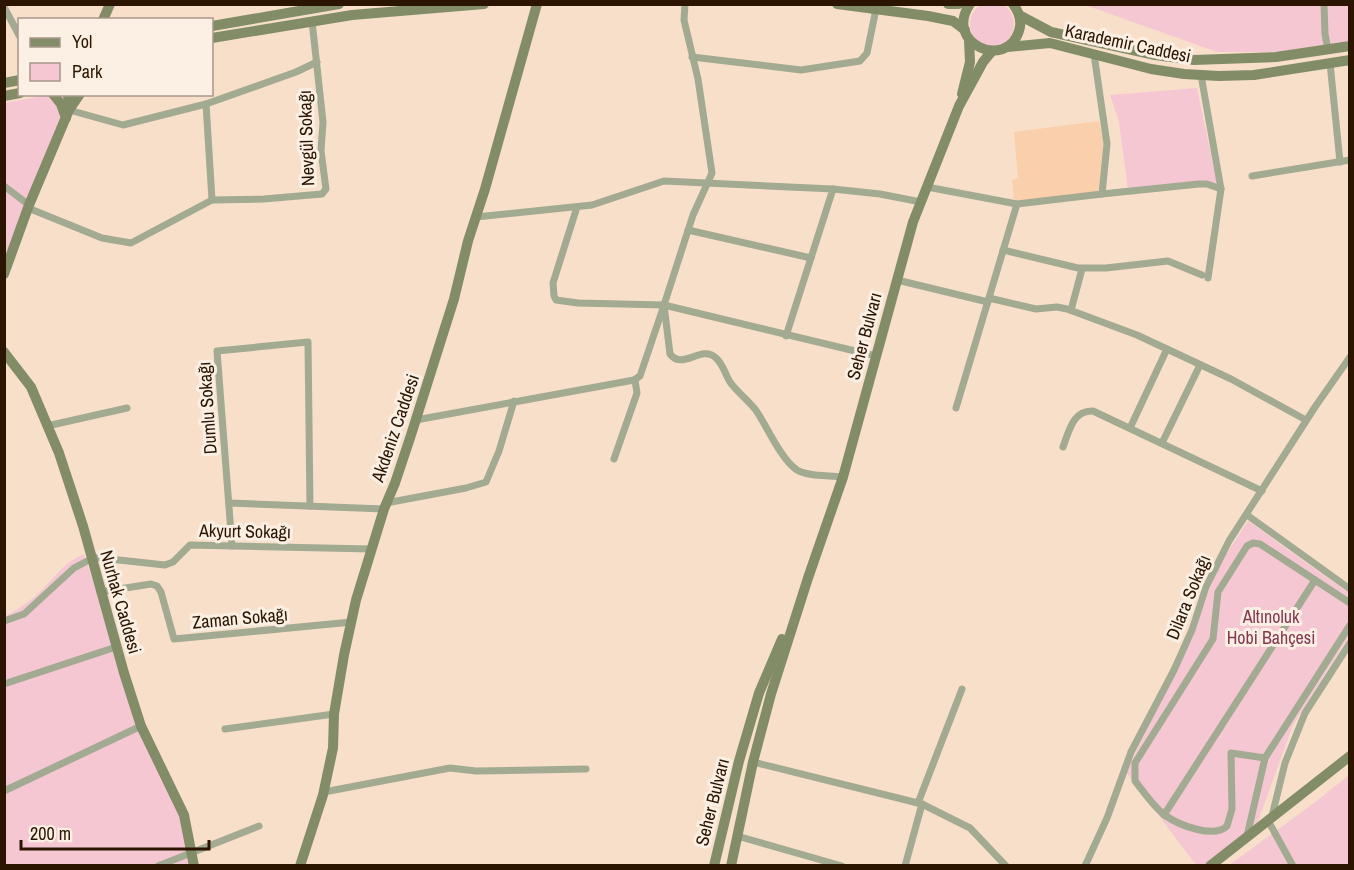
<svg xmlns="http://www.w3.org/2000/svg" width="1354" height="870" font-family="'Archivo Narrow',sans-serif">
<style>
.built{fill:#f9cfac}
.green{fill:#f5c7d2}
.lines{fill:none;stroke-linecap:round;stroke-linejoin:round}
.street{stroke:#a2aa91;stroke-width:7}
.secondary{stroke:#828d68;stroke-width:10}
.labels{text-anchor:middle;dominant-baseline:central;stroke-width:6;stroke-linejoin:round;paint-order:stroke}
.street-label{font-size:18px;fill:#2b1501;stroke:#fcefe4}
.park-label{font-size:18px;fill:#853751;stroke:#fcefe4}
</style>
<rect width="100%" height="100%" fill="#f8dfca"/>
<path class="built" d="M1099 121 1103 139 1104 157 1099 190 1095 192 1021 201 1014 199 1012 180 1018 178 1014 132Z"/>
<g class="green">
<circle cx="992" cy="24" r="22"/>
<path d="M1085 5H1349V41L1282 52H1217Z"/>
<path d="M1197 88 1217 184 1128 190 1119 122 1110 95Z"/>
<path d="M49 95H77L4 274V103Z"/>
<path d="M1248 521 1349 593V636L1293 725 1257 824 1207 865H1196L1126 772 1193 637 1201 610 1221 562Z"/>
<path d="M84 554 139 720 171 784 194 865H5L4 617C19 609 32 600 44 588 57 574 65 562 84 554Z"/>
<path d="M1349 775V865L1228 866 1318 800Z"/>
</g>
<g class="lines">
<g class="street">
<path d="M685 4 684 20 698 79 712 173 693 215 664 305 670 354C683 371 701 344 716 358 723 364 725 374 730 382 737 392 747 399 755 409 766 424 781 460 797 470 809 477 829 475 843 477"/>
<path d="M1324 4 1325 34 1328 50"/>
<path d="M4 7 20 37"/>
<path d="M692 57 801 70 860 61 867 53 876 9"/>
<path d="M1330 63 1340 162"/>
<path d="M1201 75 1221 189 1208 278"/>
<path d="M206 104 212 200"/>
<path d="M69 110 123 125 206 104 296 72 317 62"/>
<path d="M1252 176 1350 160"/>
<path d="M4 186 29 205"/>
<path d="M927 187 1017 204 1102 194 1107 144 1094 54"/>
<path d="M833 189 880 194 921 202"/>
<path d="M1102 194 1199 184H1207L1221 189"/>
<path d="M577 207 553 283 554 296 556 300 578 303 664 305 876 356"/>
<path d="M28 208 102 238 131 243 212 200 264 199 322 194 326 189 321 151 323 122 312 21"/>
<path d="M476 217 592 205 664 181 833 189 786 336"/>
<path d="M688 230 811 258"/>
<path d="M1003 250 1078 268H1106L1168 261 1202 275"/>
<path d="M897 280 988 302"/>
<path d="M989 298 1036 309 1057 307 1067 309 1137 335 1231 379 1306 420"/>
<path d="M1071 310 1082 269"/>
<path d="M956 408 1017 204"/>
<path d="M416 420 634 380 640 376 663 308"/>
<path d="M47 426 127 408"/>
<path d="M1130 428 1167 349"/>
<path d="M1162 443 1200 365"/>
<path d="M1063 447C1069 431 1073 410 1093 411L1262 491"/>
<path d="M614 459 637 393 635 380"/>
<path d="M229 503 384 509"/>
<path d="M386 503 466 488 486 482 499 451 514 401"/>
<path d="M1247 515 1350 589"/>
<path d="M232 546 217 351 308 342 310 506"/>
<path d="M91 557 165 565 173 562 190 545 371 549"/>
<path d="M100 592 151 584 157 586 161 592 174 639 352 622"/>
<path d="M4 621 24 614 74 568 91 559"/>
<path d="M4 684 116 647"/>
<path d="M225 729 334 714"/>
<path d="M1265 758 1231 753 1232 809 1227 826C1214 839 1179 825 1166 816 1154 808 1144 792 1135 781V763L1213 639 1218 592 1247 546 1253 543 1260 544 1350 603"/>
<path d="M753 762 922 804 970 828 1006 866"/>
<path d="M4 791 141 726"/>
<path d="M324 792 450 768 476 771 586 769"/>
<path d="M918 803 962 689"/>
<path d="M1164 815 1315 580"/>
<path d="M1272 816 1285 763 1305 713 1350 643"/>
<path d="M1271 826 1293 866"/>
<path d="M737 836 842 866"/>
<path d="M1247 836 1265 758 1350 625"/>
<path d="M158 866 259 826"/>
<path d="M905 866 922 804"/>
<path d="M1085 866 1107 818 1131 752 1174 670 1192 630 1206 587 1229 541 1315 407 1350 357"/>
</g>
<g class="secondary">
<path d="M837 4 928 16 953 21 965 30"/>
<path d="M948 4H959"/>
<path d="M970 4C943 43 1006 71 1019 31 1022 22 1019 12 1013 4"/>
<path d="M1019 15 1051 32 1155 55 1194 60 1276 57 1350 46"/>
<path d="M103 20 110 4"/>
<path d="M212 26 339 4"/>
<path d="M212 38 352 15 484 4"/>
<path d="M1007 47 1050 43 1151 69 1184 74 1219 76 1254 75 1350 60"/>
<path d="M4 83 20 80"/>
<path d="M53 94 61 104 66 118"/>
<path d="M68 94 69 110"/>
<path d="M962 94 970 62 969 40"/>
<path d="M4 96 20 93"/>
<path d="M4 274 29 205 69 110 80 94"/>
<path d="M4 352 31 387 59 453 83 526 124 673 141 726 184 815 194 866"/>
<path d="M300 866 323 795 333 748 334 714 344 655 356 600 384 509 395 483 411 435 454 299 468 241 485 189 537 4"/>
<path d="M714 866 739 761 759 693 782 639"/>
<path d="M731 866 753 762 771 694 808 578 843 477 913 222 959 106 983 62 992 51"/>
<path d="M1210 866 1350 756"/>
</g>
</g>
<g class="labels">
<g class="street-label">
<text transform="translate(1128 43) rotate(12)">Karademir Caddesi</text>
<text transform="translate(306 138) rotate(-92)">Nevgül Sokağı</text>
<text transform="translate(864 336) rotate(-75)">Seher Bulvarı</text>
<text transform="translate(207 408) rotate(-94)">Dumlu Sokağı</text>
<text transform="translate(395 428) rotate(-71)">Akdeniz Caddesi</text>
<text transform="translate(245 531) rotate(1)">Akyurt Sokağı</text>
<text transform="translate(1188 597) rotate(-68)">Dilara Sokağı</text>
<text transform="translate(121 602) rotate(74)">Nurhak Caddesi</text>
<text transform="translate(240 618) rotate(-5)">Zaman Sokağı</text>
<text transform="translate(712 802) rotate(-76)">Seher Bulvarı</text>
</g>
<g class="park-label">
<text x="1271" y="616">Altınoluk<tspan x="1271" dy="21">Hobi Bahçesi</tspan></text>
</g>
</g>
<rect width="1354" height="870" fill="none" stroke="#2b1501" stroke-width="12"/>
<rect x="18" y="18" width="195" height="78" fill="#fcefe4" stroke="#a89889" stroke-width="1.5"/>
<rect x="30" y="38" width="30" height="9" fill="#828d68" stroke="#a89889" stroke-width="1.5"/>
<text x="72" y="48" font-size="18" fill="#2b1501">Yol</text>
<rect x="30" y="63" width="30" height="18" fill="#f5c7d2" stroke="#a89889" stroke-width="1.5"/>
<text x="72" y="78" font-size="18" fill="#2b1501">Park</text>
<path d="M21 840v9h188v-9" fill="none" stroke="#2b1501" stroke-width="3"/>
<text x="30" y="840" font-size="18" fill="#2b1501" stroke="#fcefe4" stroke-width="4.5" paint-order="stroke">200 m</text>
</svg>
